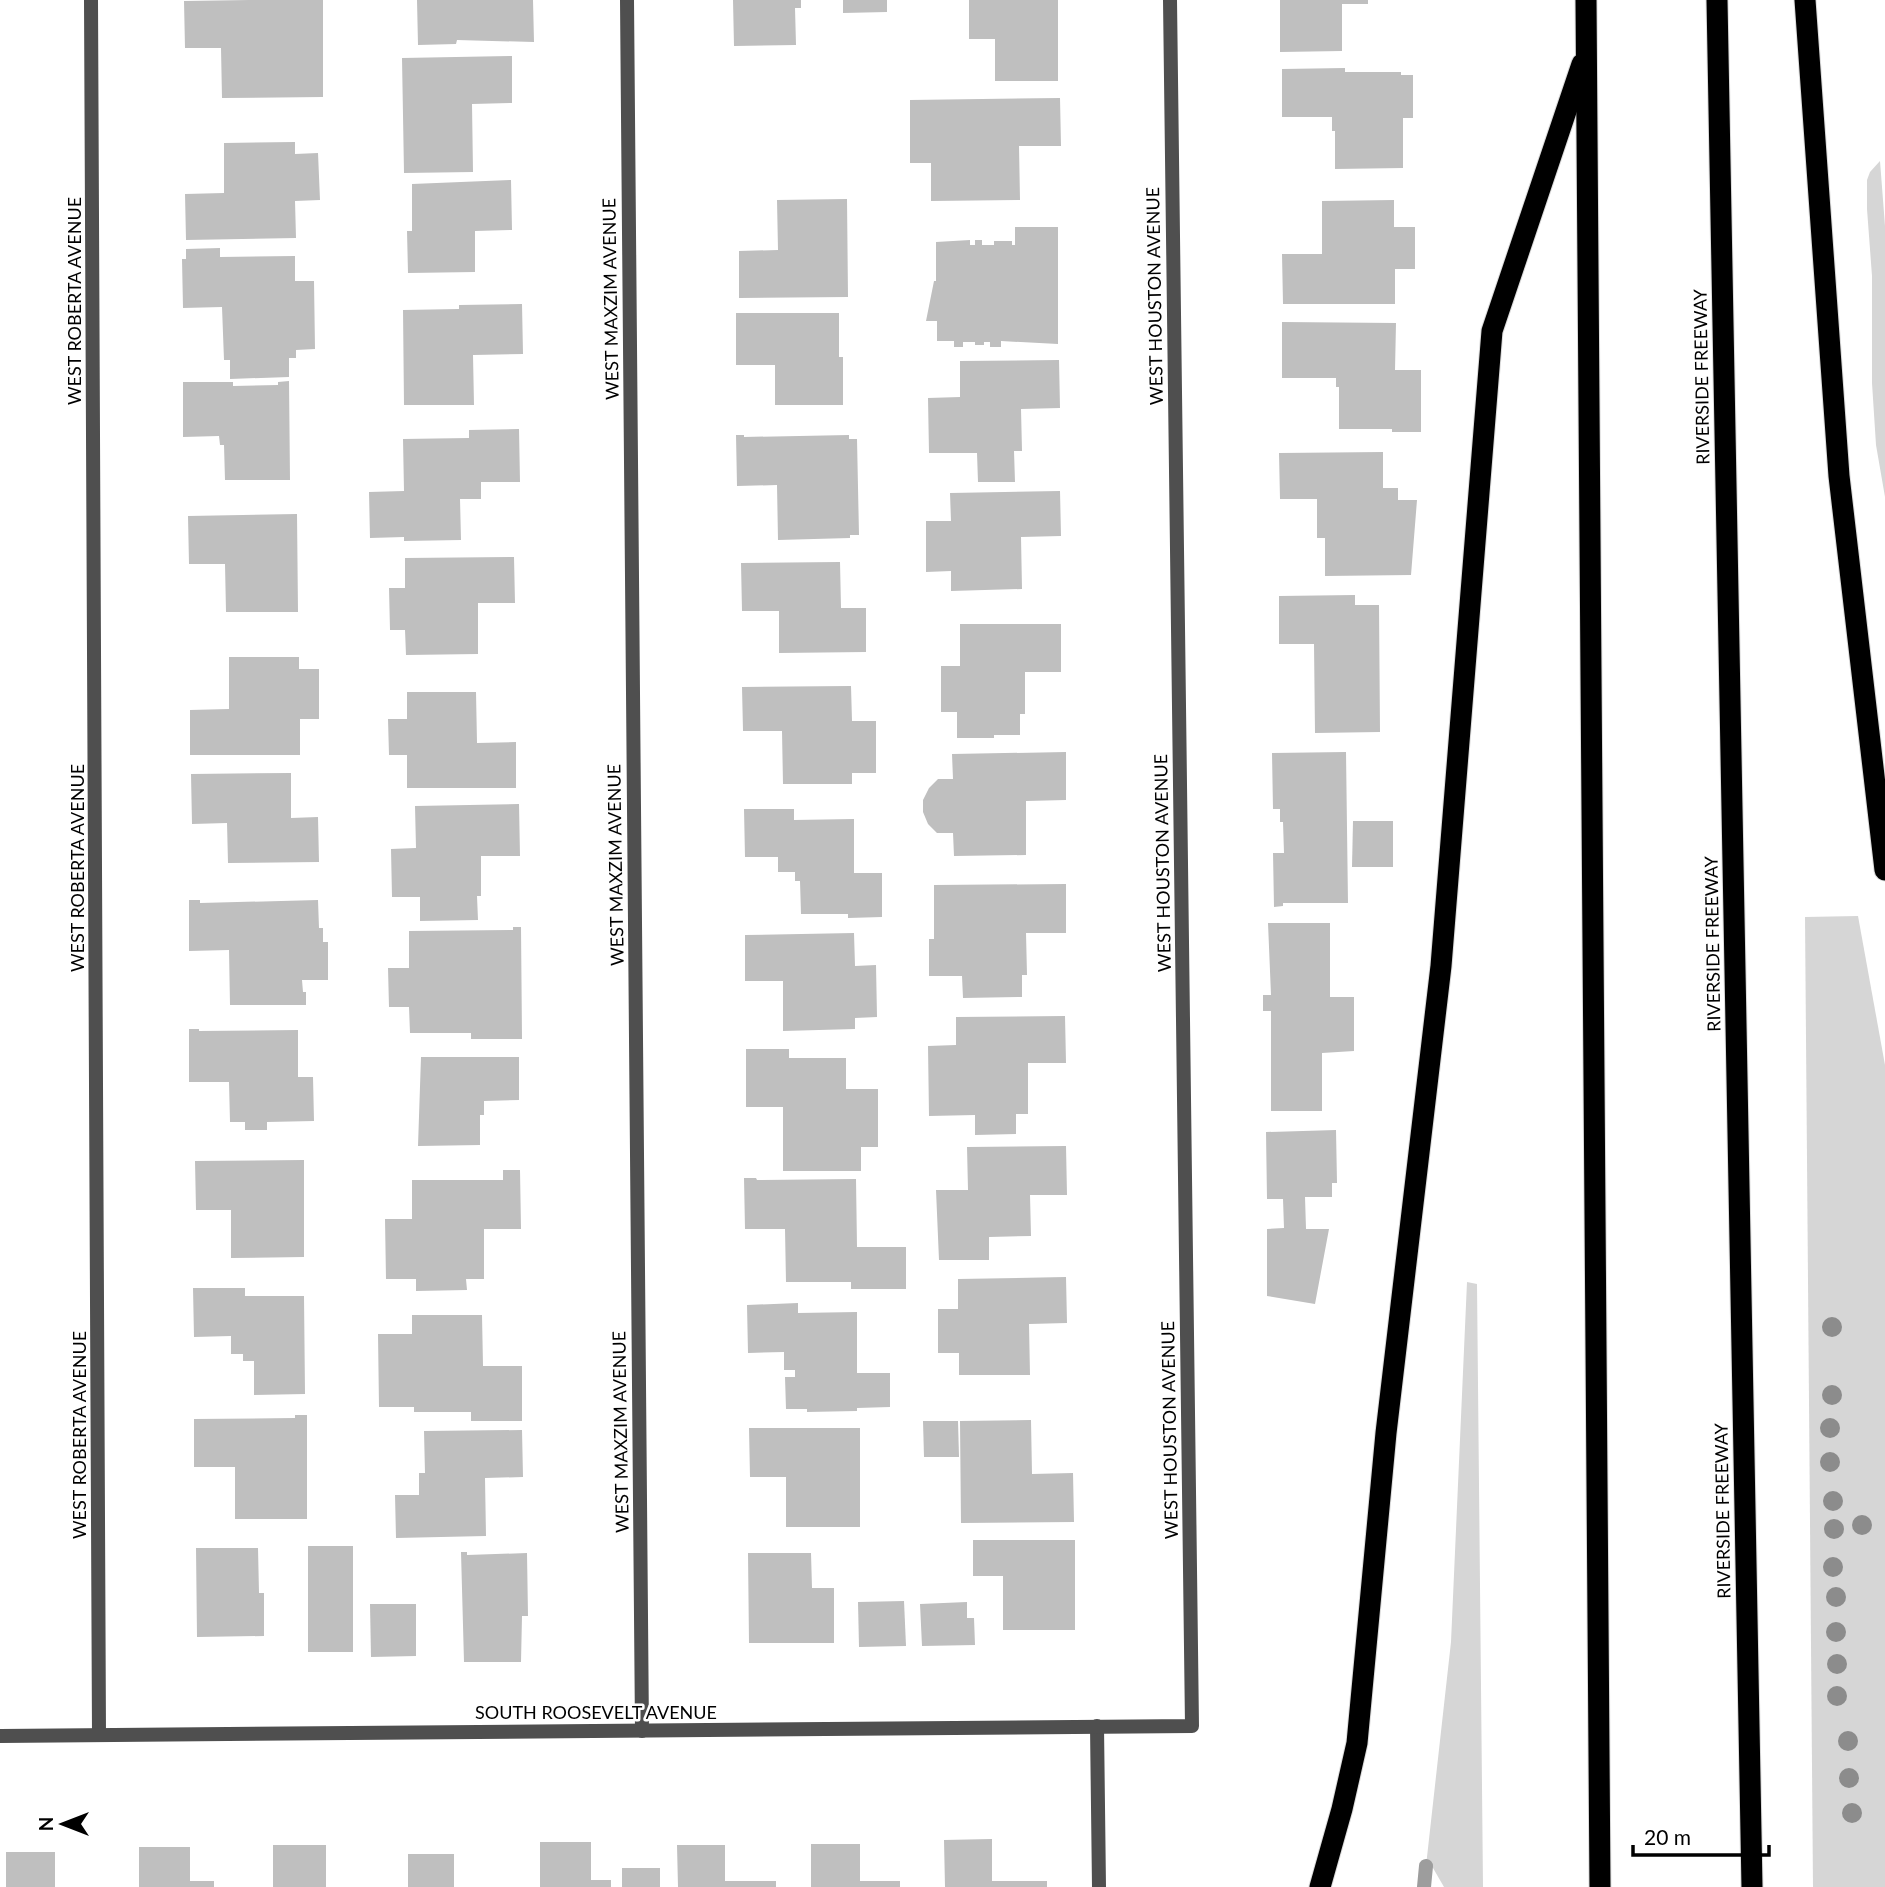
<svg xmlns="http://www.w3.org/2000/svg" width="1885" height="1887" font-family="Lato,sans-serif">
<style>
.green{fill:#d6d6d6}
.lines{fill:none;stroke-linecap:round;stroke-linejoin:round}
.stream{stroke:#9d9d9d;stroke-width:14}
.building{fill:#bfbfbf}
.highway-casing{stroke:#dbdbdb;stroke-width:23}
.lane{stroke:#4f4f4f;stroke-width:14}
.street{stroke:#4f4f4f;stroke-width:14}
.highway{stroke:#000;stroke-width:21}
.tree{fill:#8c8c8c}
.labels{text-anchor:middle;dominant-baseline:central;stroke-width:5;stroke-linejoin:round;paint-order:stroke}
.street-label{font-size:18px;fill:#000;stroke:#fff}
</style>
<rect width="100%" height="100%" fill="#fff"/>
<g class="green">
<path d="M1880 161 1885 226V497L1876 445 1872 383V276L1867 209V180L1870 172Z"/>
<path d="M1858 916 1885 1065V1887H1813L1805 917Z"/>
<path d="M1467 1282 1477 1284 1483 1887H1444L1433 1868 1426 1866 1451 1642Z"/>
</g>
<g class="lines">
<path class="stream" d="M1424 1887 1426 1866"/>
</g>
<g class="building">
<path d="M249 0H323V97L222 98 221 48H185L184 1Z"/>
<path d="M417 0H533L534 42 457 40 456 44 418 45Z"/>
<path d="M733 0H801V8H795L796 45 734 46Z"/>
<path d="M843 0H887V12L843 13Z"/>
<path d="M969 0H1058V81H995V39H969Z"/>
<path d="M1280 0H1368V4H1342V51L1280 52Z"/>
<path d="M512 56V103L472 104 473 172 404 173 402 58Z"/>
<path d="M1345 68V72H1401V75H1413V118H1403V168L1335 169V131H1332V117H1282V69Z"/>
<path d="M1060 98 1061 146H1019L1020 200 931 201V163H910V100Z"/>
<path d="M295 142V154L318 153 320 200 295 201 296 238 186 240 185 194 224 193V143Z"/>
<path d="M511 180 512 230 475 231V272L408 273 407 231H412V184Z"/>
<path d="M847 199 848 297 739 298V251L778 250 777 200Z"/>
<path d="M1394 200V227H1415V269H1395V304H1283L1282 254H1322V201Z"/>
<path d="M1015 227H1058V344L1001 341V347H990V342H984V345H975V342H963V347H954V341H937V321H926L934 281H936V242L970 240V245H975V240H982V245H994V241H1012V245H1015Z"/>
<path d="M220 248V257L295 256V281H314L315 349 296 350V358H289V377L230 379V360H224L222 307 183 308 182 259H186V249Z"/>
<path d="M522 304 523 354 473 355 474 405H404L403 310 459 309V305Z"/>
<path d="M736 313H839V357H843V405H775V365H736Z"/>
<path d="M1282 322 1396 323 1395 370H1421V432H1392V429H1339V387H1336V378H1282Z"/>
<path d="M1059 360 1060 408 1021 409 1022 451H1014L1015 482H978L977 453H929L928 398 960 397V361Z"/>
<path d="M289 381 290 480H225L224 445H220L219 436 183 437V382H233V386L278 385V382Z"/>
<path d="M519 429 520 482H481V499H460L461 540 404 541V537L370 538 369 492 404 491 403 439 469 438V430Z"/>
<path d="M736 435H744V437L849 435V439H857L859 535H850V538L778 540 777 485 737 486Z"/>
<path d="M1383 452V488H1398V500H1417L1411 575 1325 576V538H1317V499H1280L1279 453Z"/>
<path d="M1060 491 1061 536 1021 537 1022 589 951 591V571L926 572V521H951L950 493Z"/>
<path d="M297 514 298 612H226L225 564H189L188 516Z"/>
<path d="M514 557 515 603H478V654L406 655 405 630H390L389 588H405V558Z"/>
<path d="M840 562 841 608H866V652L779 653V611H742L741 563Z"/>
<path d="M1355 595V605H1379L1380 732 1315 733 1314 644H1279V596Z"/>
<path d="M960 624H1061V672H1025V714H1020V735H994V738H957V712H941V666H960Z"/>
<path d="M229 657H299V669H319V719H300V755H190V710L229 709Z"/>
<path d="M851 686 852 721H876V773H852V784H783L782 731H743L742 687Z"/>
<path d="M407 692H476L477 743 516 742V788H407V755H389L388 719H407Z"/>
<path d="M1066 752V800L1026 801V855L954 856 953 833H937L928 824 923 812V800L929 788 938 779H953L952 754Z"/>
<path d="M1346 752 1348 903H1283V906L1274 907 1273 853H1284L1283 822H1280V809H1273L1272 753Z"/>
<path d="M291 773V818L318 817 319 862 228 863 227 823 192 824 191 774Z"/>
<path d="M519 804 520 856H481V896H477L478 920 420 921V897H392L391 849 416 848 415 806Z"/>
<path d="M744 809H794V820L854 819V873H882V917L848 918V914H801L800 881H795V872H778V857H745Z"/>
<path d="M1353 821H1393V867H1352Z"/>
<path d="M1066 884V933H1026L1027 975H1022V997L963 998 962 976H929V939H934V885Z"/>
<path d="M189 900H200V903L318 900 319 928H323V942H328V980H302L303 992H306V1005H230L229 950 189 951Z"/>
<path d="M1268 923H1330V997H1354V1051L1322 1053V1111H1271V1011H1263V995H1271Z"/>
<path d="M513 927H521L522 1039H471V1033H410L409 1007H389L388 968H409V931L513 930Z"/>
<path d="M854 933 855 966 876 965 877 1017 855 1018V1029L783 1031V981H745V935Z"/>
<path d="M1065 1016 1066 1063H1028V1114H1016V1134L975 1135V1115L929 1116 928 1046 956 1045V1017Z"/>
<path d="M189 1029H199V1031L298 1030V1077H313L314 1121 267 1122V1130H245V1122H230L229 1082H189Z"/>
<path d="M746 1049H789V1058H846V1089H878V1147H861V1171H783V1107H746Z"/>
<path d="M421 1057H519V1100L484 1101V1115H480V1145L418 1146Z"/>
<path d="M1336 1130 1337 1183H1332V1197H1305L1306 1229H1329L1315 1304 1267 1296V1229L1284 1228 1283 1199H1267L1266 1132Z"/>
<path d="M1066 1146 1067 1195H1030L1031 1236 989 1237V1260H939L936 1190H968L967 1147Z"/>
<path d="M304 1160V1257L231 1258V1210H196L195 1161Z"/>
<path d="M503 1170H520L521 1229H484V1279H466L467 1290 416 1291V1279H386L385 1219H412V1180H503Z"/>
<path d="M744 1178H756L757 1180 856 1179 857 1247H906V1289H851V1282H786L785 1229H745Z"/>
<path d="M1066 1277 1067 1323 1029 1324 1030 1375H959V1353H938V1309H958V1279Z"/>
<path d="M193 1288H245V1296H304L305 1394 254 1395V1361H243V1354H231V1336L194 1337Z"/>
<path d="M798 1303V1313L857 1312V1373H890V1407L857 1408V1411L807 1412V1409H786L785 1377H795V1370H784V1352L748 1353 747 1305Z"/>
<path d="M412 1315H482L483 1366H522V1421H471V1412H414V1407H379L378 1334H412Z"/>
<path d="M295 1415H307V1519H235V1467H194V1419L295 1418Z"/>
<path d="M1031 1420 1032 1474 1073 1473 1074 1522 961 1523 960 1421Z"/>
<path d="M923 1421H958L959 1457H924Z"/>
<path d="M749 1428H860V1527H786V1477H750Z"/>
<path d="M522 1430 523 1477 485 1478 486 1536 396 1538 395 1495H419V1473H425L424 1431Z"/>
<path d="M973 1540H1075V1630H1003V1576H973Z"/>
<rect x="308" y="1546" width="45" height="106"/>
<path d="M196 1548H258L259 1593H264V1636L197 1637Z"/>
<path d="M461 1552H467V1555L527 1553 528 1616H522L521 1662H464Z"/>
<path d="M748 1553H811L812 1588H834V1643H749Z"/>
<path d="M904 1601 906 1646 859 1647 858 1602Z"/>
<path d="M967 1602V1618H974L975 1645 922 1646 920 1604Z"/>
<path d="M370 1604H416V1656L371 1657Z"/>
<path d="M992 1839V1881H1047V1887H945L944 1840Z"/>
<path d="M540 1842H591V1880H611V1887H540Z"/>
<path d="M811 1844H860V1881H900V1887H811Z"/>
<rect x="273" y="1845" width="53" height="42"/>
<path d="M677 1845H725V1881H776V1887H678Z"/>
<path d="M139 1847H190V1881H214V1887H139Z"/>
<rect x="6" y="1852" width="49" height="35"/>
<rect x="408" y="1854" width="46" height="33"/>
<rect x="622" y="1868" width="38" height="19"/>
</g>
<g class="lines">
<g class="highway-casing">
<g id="highway">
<path d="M1586 0 1600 1887"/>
<path d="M1717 0 1752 1887"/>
<path d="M1805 0 1839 476 1885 870"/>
<path d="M1320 1887 1342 1809 1357 1743 1386 1433 1441 966 1492 331 1582 64"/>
</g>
</g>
<path class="lane" d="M1097 1726 1099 1887"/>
<g class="street">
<path d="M91 0 99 1735"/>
<path d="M627 0 642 1731"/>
<path d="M0 1736 1192 1726 1170 0"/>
</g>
<use href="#highway" class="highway"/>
</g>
<g class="tree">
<circle cx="1832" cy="1327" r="10"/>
<circle cx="1832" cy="1395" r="10"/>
<circle cx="1830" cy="1428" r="10"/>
<circle cx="1830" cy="1462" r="10"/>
<circle cx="1833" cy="1501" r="10"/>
<circle cx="1862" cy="1525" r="10"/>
<circle cx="1834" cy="1529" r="10"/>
<circle cx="1833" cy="1567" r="10"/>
<circle cx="1836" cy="1597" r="10"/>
<circle cx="1836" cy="1632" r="10"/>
<circle cx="1837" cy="1664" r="10"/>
<circle cx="1837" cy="1696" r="10"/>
<circle cx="1848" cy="1741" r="10"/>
<circle cx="1849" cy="1778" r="10"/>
<circle cx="1852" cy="1813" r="10"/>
</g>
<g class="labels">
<g class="street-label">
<text transform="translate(1154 296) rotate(-91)">WEST HOUSTON AVENUE</text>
<text transform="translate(610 299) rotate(-91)">WEST MAXZIM AVENUE</text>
<text transform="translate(74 301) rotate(-90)">WEST ROBERTA AVENUE</text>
<text transform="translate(1701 377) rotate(-91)">RIVERSIDE FREEWAY</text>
<text transform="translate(1162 863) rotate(-91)">WEST HOUSTON AVENUE</text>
<text transform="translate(615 865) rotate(-91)">WEST MAXZIM AVENUE</text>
<text transform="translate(77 868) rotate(-90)">WEST ROBERTA AVENUE</text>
<text transform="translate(1712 944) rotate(-91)">RIVERSIDE FREEWAY</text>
<text transform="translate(1169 1430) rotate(-91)">WEST HOUSTON AVENUE</text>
<text transform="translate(620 1432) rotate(-91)">WEST MAXZIM AVENUE</text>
<text transform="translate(79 1435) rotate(-90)">WEST ROBERTA AVENUE</text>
<text transform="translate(1722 1511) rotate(-91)">RIVERSIDE FREEWAY</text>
<text x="596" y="1712">SOUTH ROOSEVELT AVENUE</text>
</g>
</g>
<g transform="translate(63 1824) rotate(270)" stroke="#ffffff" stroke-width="5" paint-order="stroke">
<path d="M0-5L12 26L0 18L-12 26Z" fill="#000000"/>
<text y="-10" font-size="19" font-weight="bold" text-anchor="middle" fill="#000000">N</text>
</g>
<path d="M1633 1845v10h136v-10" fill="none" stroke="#000000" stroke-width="3.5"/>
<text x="1644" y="1845" font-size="21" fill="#000000" stroke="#ffffff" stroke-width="5" paint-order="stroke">20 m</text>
</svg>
